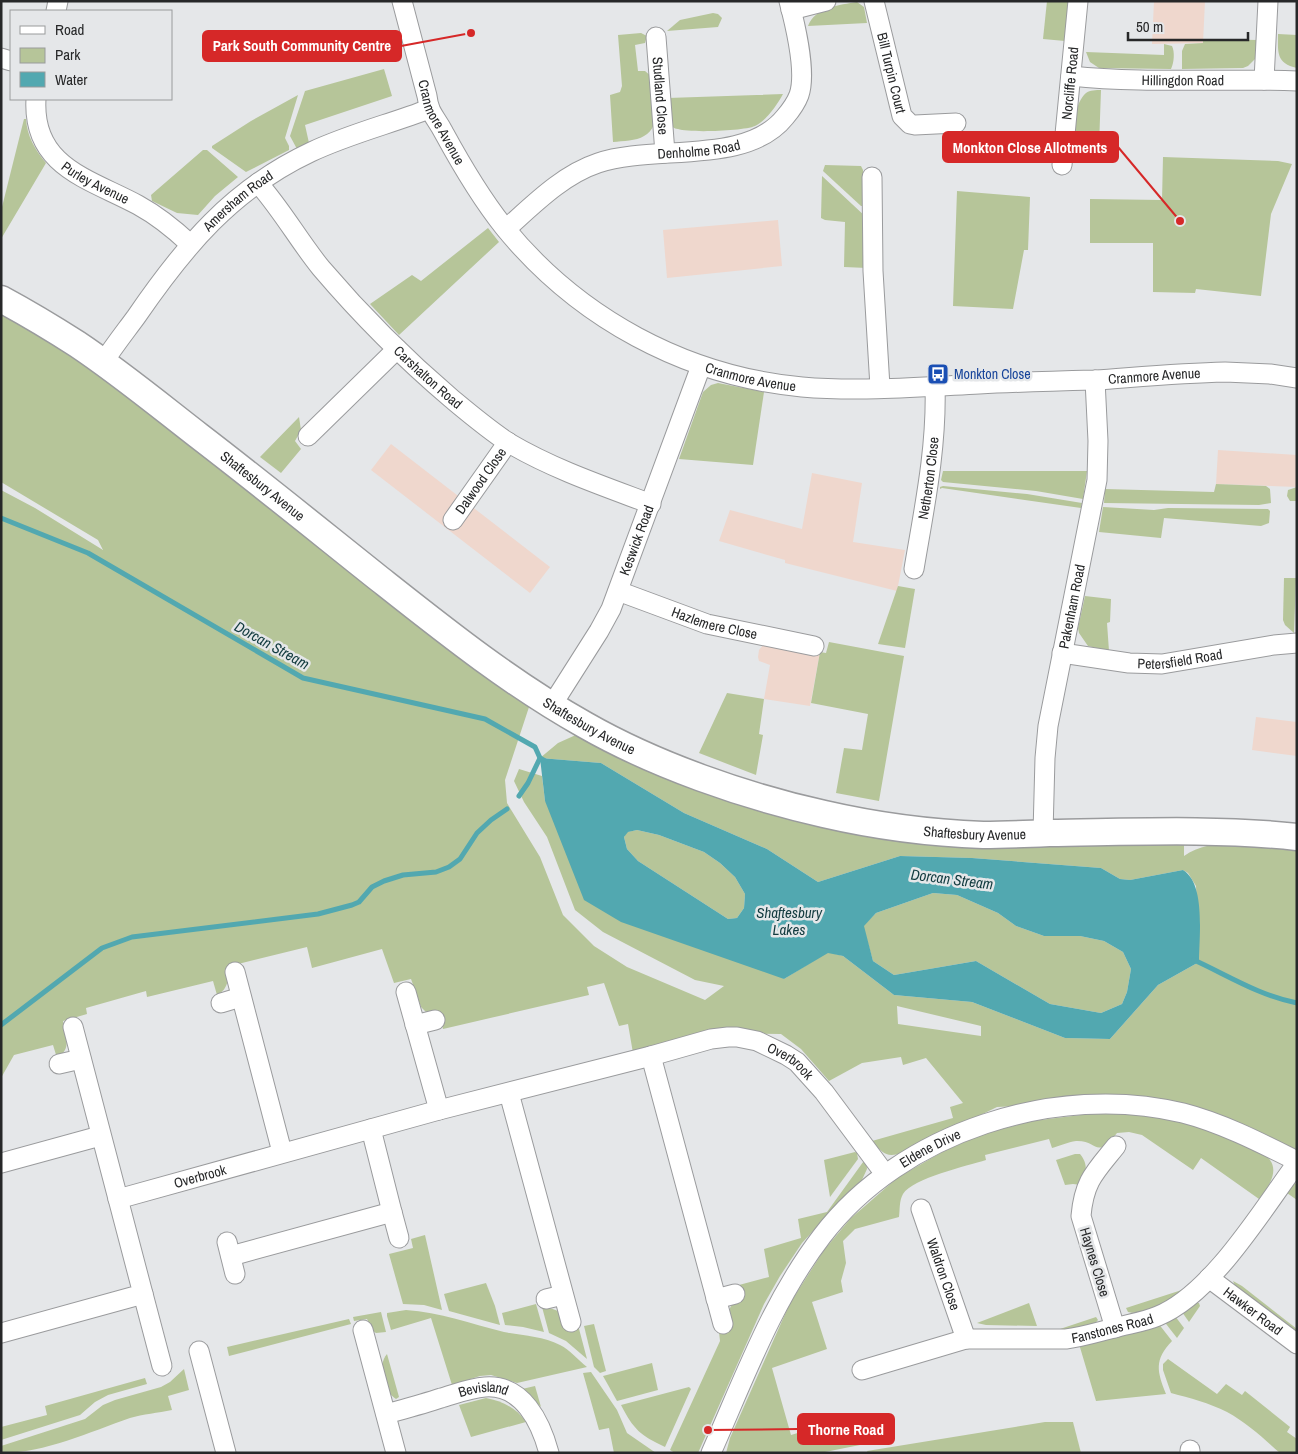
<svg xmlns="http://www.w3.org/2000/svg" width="1298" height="1454" font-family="'Archivo Narrow',sans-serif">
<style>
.industrial{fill:#efd7cd}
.green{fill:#b6c599;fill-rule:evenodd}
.water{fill:#52a8b0;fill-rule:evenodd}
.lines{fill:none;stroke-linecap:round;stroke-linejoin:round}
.stream{stroke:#52a8b0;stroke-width:5}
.street-casing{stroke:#9a9b9d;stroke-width:21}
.secondary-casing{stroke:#9a9b9d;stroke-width:29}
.street{stroke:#fff;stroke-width:19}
.secondary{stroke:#fff;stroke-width:26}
.labels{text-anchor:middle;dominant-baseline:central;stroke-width:5;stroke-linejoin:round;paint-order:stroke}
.street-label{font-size:14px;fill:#272829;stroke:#e5e7e9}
.transit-label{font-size:14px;fill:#164399;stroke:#e5e7e9;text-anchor:start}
.water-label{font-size:15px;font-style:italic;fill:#123b3f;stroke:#e5e7e9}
.leader{fill:none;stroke:#d62828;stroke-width:2}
.callout-dot{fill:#d62828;stroke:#e5e7e9;stroke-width:2}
.callout{fill:#d62828;stroke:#d62828;stroke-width:2}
.callout-label{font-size:15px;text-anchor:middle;font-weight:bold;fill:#fff}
</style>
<rect width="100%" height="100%" fill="#e5e7e9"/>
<g class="industrial">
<path d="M1154 1H1205L1203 43 1152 44Z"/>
<path d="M778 220 782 266 667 278 663 230Z"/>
<path d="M391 444 550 567 530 593 371 470Z"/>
<path d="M1218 450 1297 455V487L1216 484Z"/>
<path d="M812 473 862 483 853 542 905 550 897 591 785 563V560L719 541 730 510 802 529Z"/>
<path d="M767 643 820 652 810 706 764 699 770 665 759 661 758 657 759 650 763 645Z"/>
<path d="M1256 717 1297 722V756L1252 750Z"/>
</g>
<g class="green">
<path d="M1047 1H1069L1065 41 1043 39Z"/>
<path d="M857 2 864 7 867 23 808 26C815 7 840 5 857 2Z"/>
<path d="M713 13 718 14 722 18 718 27 667 31 680 20Z"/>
<path d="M641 33 647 36 645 43 635 45 638 71H645L652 77C654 94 663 127 644 136 636 141 623 141 613 142L610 95 620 92 622 86 618 35Z"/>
<path d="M1278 34 1297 35V68C1276 63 1278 53 1278 34Z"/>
<path d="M1203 39 1258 40 1256 58 1248 66 1243 68 1182 69V51L1185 44 1203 43Z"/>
<path d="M1164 44 1172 46C1175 52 1174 63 1171 69L1099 68 1090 62 1086 52 1164 55Z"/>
<path d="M384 69 392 96 305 125 309 143 297 149 290 136 305 91Z"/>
<path d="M1101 90 1099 146H1094V150C1087 149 1081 146 1077 141 1070 130 1076 101 1086 93 1090 90 1096 90 1101 90Z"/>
<path d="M783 94C777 105 767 120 755 126 744 131 689 133 678 129 673 128 674 128 671 125L668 98Z"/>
<path d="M298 95 285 138 289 146V150L246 172 212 148V146L251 121Z"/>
<path d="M24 119H26C27 136 35 150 46 163L1 239V211Z"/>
<path d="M203 150H207L238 177 215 196 198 215 177 213 152 201 151 195Z"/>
<path d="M1163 157 1278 161 1292 164 1271 214 1261 296 1196 289 1195 293 1153 292V243H1090V199L1162 200Z"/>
<path d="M825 165 861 166 863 170V206H861L823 171Z"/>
<path d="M822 176 867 218V268L844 267 845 222 825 220 821 218Z"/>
<path d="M957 191 1030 197 1028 250H1024L1013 309 953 306Z"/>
<path d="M488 228 499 242 399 335 370 304 412 275 421 281Z"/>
<path d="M1 313 112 380 530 704 505 780 507 803 540 857 563 915 594 946 627 967 705 1000 724 986 695 980 603 932 575 910 547 837 524 802 514 781 519 769 542 776 545 801 784 979 828 952 843 956 894 995 972 1002 1065 1038 1110 1039 1158 985 1199 962 1196 886 1188 873 1183 870 1130 880 1120 879 1101 868 972 858 900 856 818 882 767 849 684 813 601 763 540 758 558 743 578 734 752 808 1184 841V856C1214 835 1262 845 1297 849V1150L1248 1126 1227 1135C1260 1151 1293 1158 1259 1199L1201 1158 1193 1170 1142 1135 1129 1132 1117 1133C1094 1161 1099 1140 1076 1141 1068 1142 1059 1146 1052 1148L1049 1139 985 1155 986 1160C967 1166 913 1178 903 1194 899 1201 900 1210 899 1217L855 1229 843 1241 846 1263 841 1281 843 1292 812 1302 827 1349 772 1368 791 1435 851 1417 860 1445 820 1453H726L730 1438 790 1303 824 1250 851 1218 865 1206 897 1178 944 1151 983 1134 1032 1121 1097 1113 1114 1096 1055 1098 1036 1105 997 1107 905 1152C887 1158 884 1155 872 1141L953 1118 950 1107 963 1103 926 1058 903 1065 901 1057 862 1063 829 1081 801 1049 781 1034 726 1033 633 1053 628 1024 619 1026 604 983 587 987 589 995 443 1029 439 1015 427 1013 421 1007 411 979 394 983 382 949 312 968 307 947 230 966C228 978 229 989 217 995L213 981 147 997 146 991 86 1008 87 1014 63 1021C66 1035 72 1049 57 1058L53 1045 14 1055 1 1078V490L35 508 103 550 98 540 1 482ZM897 1006 981 1026V1036L898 1024Z"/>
<path d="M718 383 764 392 753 465 679 459 703 392 711 385Z"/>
<path d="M299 417 301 430 295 441 301 449 281 473 260 457Z"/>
<path d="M943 471H1087L1083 499 1036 491 943 482 941 480Z"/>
<path d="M1216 484 1266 486 1270 489 1271 503 1259 505 1104 503 1105 489 1214 492Z"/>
<path d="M943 486 1027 494 1082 503 1081 508 942 488 940 489V487Z"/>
<path d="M1297 487V501H1290L1287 496 1288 490Z"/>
<path d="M1103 507 1154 510 1168 508 1268 509 1270 511 1269 523 1261 526 1164 518 1161 538 1099 532Z"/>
<path d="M1284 578H1296L1294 633 1285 625 1283 620Z"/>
<path d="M898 586 915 589 905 648 878 644Z"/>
<path d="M1085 596 1111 599 1110 622 1107 623 1109 651 1088 646 1079 633 1078 628Z"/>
<path d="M829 642 904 656 879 801 836 793 844 748 862 750 868 714 811 703 820 652 826 653Z"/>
<path d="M727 693 764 699 759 734 763 735 756 775 699 753Z"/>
<path d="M637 830 659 835 704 852 720 863 735 877 745 894 744 908 737 918 728 919 638 861 627 849 624 837 627 832Z"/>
<path d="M933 893 957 895 998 913 1016 926 1044 936H1080L1104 941 1123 952 1131 969 1127 992 1122 1004 1101 1013 1050 1004 976 961 894 975 873 961 863 926 876 913Z"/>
<path d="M855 1152 857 1153 858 1159 830 1197 824 1160Z"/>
<path d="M1075 1154H1080C1089 1165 1086 1173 1081 1185L1073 1184 1065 1185 1056 1160Z"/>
<path d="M866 1158 867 1169 861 1182 838 1204 802 1243 780 1276 764 1304 698 1453H675L670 1450 720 1341 719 1332 729 1313 730 1308 733 1303 742 1298 739 1285 769 1277 764 1249 801 1238 798 1219 827 1212Z"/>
<path d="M1297 1183V1200L1287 1193 1290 1185Z"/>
<path d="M425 1235 442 1310 424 1305 403 1304 389 1254 413 1248 411 1239Z"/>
<path d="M1233 1281 1242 1286 1297 1329V1335L1236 1288Z"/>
<path d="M486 1283 495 1306 500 1325 449 1311 444 1294Z"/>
<path d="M1188 1288V1290C1171 1299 1148 1317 1128 1312L1126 1308Z"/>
<path d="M1029 1303 1037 1326 986 1325 977 1323Z"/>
<path d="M1195 1303H1199L1200 1306 1189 1322 1182 1312Z"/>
<path d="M536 1304 544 1332 523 1327 505 1325 502 1313Z"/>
<path d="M542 1307C556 1307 567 1317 578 1325L587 1359 566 1341 549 1333Z"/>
<path d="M406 1310C440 1312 471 1324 504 1332 523 1336 543 1336 560 1345 570 1350 578 1360 587 1367L517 1383 491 1375 480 1376 452 1385 431 1318 391 1330 387 1316V1313Z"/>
<path d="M381 1312 386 1332 376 1333 373 1331 367 1319 354 1321 353 1317Z"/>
<path d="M1175 1316 1184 1328 1177 1338 1163 1320Z"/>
<path d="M1096 1317 1098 1320 1090 1329 1057 1330Z"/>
<path d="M349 1319 351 1324 229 1356 227 1347Z"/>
<path d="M1158 1323 1172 1341C1154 1360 1157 1371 1166 1394L1096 1401 1079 1344 1127 1335Z"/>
<path d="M594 1324 606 1371 600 1373 594 1367 584 1326Z"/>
<path d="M387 1354 399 1397 396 1399C383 1391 377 1365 387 1354Z"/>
<path d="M1168 1359 1217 1394 1226 1384 1242 1395 1245 1391 1290 1427 1287 1432 1297 1439V1453H1280C1263 1438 1247 1423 1227 1412 1209 1403 1190 1398 1171 1393L1163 1370V1364Z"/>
<path d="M652 1363 658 1390 617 1401 603 1376Z"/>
<path d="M184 1369 189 1390 168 1396 172 1410C158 1413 143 1414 130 1418 89 1432 46 1453 1 1453V1446L85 1419 103 1405 115 1400 161 1387 170 1382Z"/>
<path d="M591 1372 617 1410 627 1433 656 1453H614L609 1428 599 1430 583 1373Z"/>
<path d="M145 1378 147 1384 108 1395 95 1402 80 1415 1 1440V1427L47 1415 45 1406Z"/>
<path d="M535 1386 541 1407 522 1389Z"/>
<path d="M689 1387 691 1389 690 1391 665 1447C640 1435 634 1430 621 1405Z"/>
<path d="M486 1398C502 1401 517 1408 526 1422L471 1437 459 1405Z"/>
<path d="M1045 1422H1073L1081 1453H868L867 1451Z"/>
</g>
<path class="water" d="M540 758 601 763 684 813 767 849 818 882 900 856 972 858 1101 868 1120 879 1130 880 1183 870C1206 884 1199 937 1199 962L1158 985 1110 1039 1065 1038 972 1002 894 995 843 956 828 953 784 979 621 922 584 900 545 801ZM637 830 659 835 704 852 720 863 735 877 745 894 744 908 737 918 728 919 638 861 627 849 624 837 628 832ZM933 893 957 895 998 913 1016 926 1044 936H1080L1104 941 1123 952 1131 969 1127 992 1122 1004 1101 1013 1050 1004 976 961 894 975 873 961 864 926 876 913Z"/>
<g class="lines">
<g class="stream">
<path d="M1 518 88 553 303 678 485 719 535 747 540 758"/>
<path d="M519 796 528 783 540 758 545 761"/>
<path d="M1194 960C1227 975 1260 996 1297 1003"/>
<path d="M1 1025 102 948 132 937 318 914 352 905 359 902 372 887 384 881 403 875 436 872 449 867 460 859 477 833 491 820 507 809"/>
</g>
<g class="street-casing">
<g id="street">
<path id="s1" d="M402 1 427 96C429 114 436 117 444 133 462 166 480 197 504 227 578 318 685 376 802 387 858 392 922 387 979 384 1017 382 1056 381 1095 380 1138 377 1181 373 1225 372L1270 374 1297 378"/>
<path id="s2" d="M874 1 902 116 910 124 915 125 956 123"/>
<path d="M791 10 826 1"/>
<path d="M56 11 58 1"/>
<path id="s3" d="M656 37 665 153"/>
<path d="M1 58 11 61"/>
<path id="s4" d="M1071 76C1146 84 1221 78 1297 81"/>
<path d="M1264 80 1268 1"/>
<path id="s5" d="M36 99C32 167 90 179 138 205 158 216 174 229 190 244"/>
<path id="s6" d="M1062 165 1078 1"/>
<path d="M872 177 873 271 880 387"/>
<path id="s7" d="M258 183C282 210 299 241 321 268 361 315 405 359 452 399 470 414 489 430 509 443 553 469 603 486 651 504"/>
<path id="s8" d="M506 229C533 205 562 175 598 163 653 144 746 166 785 117 791 110 796 103 799 95 807 72 795 24 789 1"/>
<path id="s9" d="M103 363C113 347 125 332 136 317 184 247 232 189 311 152 349 134 390 124 429 109"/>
<path d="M308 436 397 349"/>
<path id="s10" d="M453 520 508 442"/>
<path id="s11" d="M914 569C924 509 937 448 935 386"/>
<path id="s12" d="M618 591 707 624 814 646"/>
<path id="s13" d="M1062 653 1129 663 1162 664 1274 645 1297 643"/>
<path id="s14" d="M552 705 599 631 611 609 701 366"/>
<path id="s15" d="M1043 833 1045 758 1048 726 1097 480 1098 441 1095 380"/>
<path d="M235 972 282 1152"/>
<path d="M406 992 439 1110"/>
<path d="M221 1003 241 997"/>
<path d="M415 1025 435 1020"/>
<path d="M651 1056 723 1324"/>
<path d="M59 1064 81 1059"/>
<path d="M509 1093 571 1322"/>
<path d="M1 1163 100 1136"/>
<path id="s16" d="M118 1199 439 1110 651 1056 711 1039 728 1037H737L757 1041 786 1055 797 1062 824 1092 885 1174"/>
<path id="s17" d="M921 1209 966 1339"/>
<path d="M392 1212 399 1238"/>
<path d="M227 1242 235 1274"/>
<path d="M231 1256 392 1212 371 1129"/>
<path id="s18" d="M1209 1278 1297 1344"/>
<path d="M143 1294 162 1366"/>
<path d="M546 1299 563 1295"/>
<path d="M716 1299 735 1294"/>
<path d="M1115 1328 1081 1216C1084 1181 1095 1172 1116 1146"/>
<path d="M363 1330 396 1453"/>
<path d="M1 1333 143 1294 73 1027"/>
<path d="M199 1351 226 1453"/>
<path id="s19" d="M862 1370 966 1339H1066C1082 1337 1098 1332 1114 1328 1128 1324 1144 1322 1158 1316 1212 1294 1262 1210 1297 1163"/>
<path id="s20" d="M386 1414C404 1409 423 1404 441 1398 455 1394 470 1388 485 1387 523 1384 541 1423 549 1453"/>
<path d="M1190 1450V1453"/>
<path id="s21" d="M711 1453C744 1379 772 1301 822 1236 901 1132 1057 1082 1183 1113 1222 1123 1261 1143 1297 1161"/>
</g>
</g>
<g class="secondary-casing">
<g id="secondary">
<path id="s22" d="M1 299C27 313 52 328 77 344 119 372 159 405 199 436 259 482 318 530 377 577 444 630 510 683 585 725 655 765 744 796 824 814 876 826 929 833 983 835 1005 835 1027 834 1049 833 1131 832 1215 828 1297 837"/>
</g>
</g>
<use href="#street" class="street"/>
<use href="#secondary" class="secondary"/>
</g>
<defs>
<g id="bus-square" transform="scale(1.125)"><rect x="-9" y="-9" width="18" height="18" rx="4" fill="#1a4fb4" stroke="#e5e7e9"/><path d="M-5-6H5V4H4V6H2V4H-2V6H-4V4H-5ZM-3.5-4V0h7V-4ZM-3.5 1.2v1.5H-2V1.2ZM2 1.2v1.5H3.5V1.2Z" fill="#fff"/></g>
</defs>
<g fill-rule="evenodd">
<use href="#bus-square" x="938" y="374"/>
</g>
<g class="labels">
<g class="street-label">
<text stroke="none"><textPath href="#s2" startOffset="74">Bill Turpin Court</textPath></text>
<text stroke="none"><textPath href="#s4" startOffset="112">Hillingdon Road</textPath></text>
<text stroke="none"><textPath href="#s6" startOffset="82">Norcliffe Road</textPath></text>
<text stroke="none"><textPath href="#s3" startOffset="59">Studland Close</textPath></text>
<text stroke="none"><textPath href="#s1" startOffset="128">Cranmore Avenue</textPath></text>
<text stroke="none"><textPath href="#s8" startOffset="216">Denholme Road</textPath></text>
<text stroke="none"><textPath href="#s5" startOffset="111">Purley Avenue</textPath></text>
<text stroke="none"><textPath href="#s9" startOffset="212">Amersham Road</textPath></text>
<text stroke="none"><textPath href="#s1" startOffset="546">Cranmore Avenue</textPath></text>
<text stroke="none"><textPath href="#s1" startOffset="951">Cranmore Avenue</textPath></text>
<text stroke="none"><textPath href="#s7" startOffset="259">Carshalton Road</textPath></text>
<text stroke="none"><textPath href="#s11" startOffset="92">Netherton Close</textPath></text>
<text stroke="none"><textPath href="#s10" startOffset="48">Dalwood Close</textPath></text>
<text stroke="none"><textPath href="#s22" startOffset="322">Shaftesbury Avenue</textPath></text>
<text stroke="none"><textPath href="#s14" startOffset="186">Keswick Road</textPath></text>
<text stroke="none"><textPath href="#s15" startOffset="229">Pakenham Road</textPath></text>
<text stroke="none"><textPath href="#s12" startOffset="102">Hazlemere Close</textPath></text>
<text stroke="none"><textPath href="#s13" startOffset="119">Petersfield Road</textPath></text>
<text stroke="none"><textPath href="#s22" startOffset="728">Shaftesbury Avenue</textPath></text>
<text stroke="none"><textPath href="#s22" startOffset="1132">Shaftesbury Avenue</textPath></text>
<text stroke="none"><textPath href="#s16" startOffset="700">Overbrook</textPath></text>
<text stroke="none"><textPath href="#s21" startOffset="385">Eldene Drive</textPath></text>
<text stroke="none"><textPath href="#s16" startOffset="85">Overbrook</textPath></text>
<text transform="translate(1095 1262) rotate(73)">Haynes Close</text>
<text stroke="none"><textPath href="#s17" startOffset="69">Waldron Close</textPath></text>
<text stroke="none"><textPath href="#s18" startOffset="55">Hawker Road</textPath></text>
<text stroke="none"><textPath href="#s19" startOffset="256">Fanstones Road</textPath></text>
<text stroke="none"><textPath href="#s20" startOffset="101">Bevisland</textPath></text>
</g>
<g class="transit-label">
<text x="954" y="374">Monkton Close</text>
</g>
<g class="water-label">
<text transform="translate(272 645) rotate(29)">Dorcan Stream</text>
<text transform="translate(952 879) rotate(7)">Dorcan Stream</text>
<text x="789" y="912">Shaftesbury<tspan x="789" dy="17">Lakes</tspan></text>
</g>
</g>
<path class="leader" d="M471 33L401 46M1180 221L1118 147M708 1430L798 1429"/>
<g class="callout-dot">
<circle cx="471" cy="33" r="5"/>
<circle cx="1180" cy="221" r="5"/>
<circle cx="708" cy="1430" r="5"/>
</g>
<g class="callout">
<rect x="203" y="31" width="198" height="30" rx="5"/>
<rect x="943" y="132" width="175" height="30" rx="5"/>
<rect x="798" y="1414" width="96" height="30" rx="5"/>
</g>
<g class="callout-label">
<text x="302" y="51">Park South Community Centre</text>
<text x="1030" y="153">Monkton Close Allotments</text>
<text x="846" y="1435">Thorne Road</text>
</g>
<rect width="1298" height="1454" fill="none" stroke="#272829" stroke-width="5"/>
<rect x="10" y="10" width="162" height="90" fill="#e5e7e9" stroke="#999b9c"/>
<rect x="20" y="26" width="25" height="8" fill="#ffffff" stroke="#999b9c"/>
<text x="55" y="35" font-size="15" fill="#272829">Road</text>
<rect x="20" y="48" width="25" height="15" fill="#b6c599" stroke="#999b9c"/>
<text x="55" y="60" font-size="15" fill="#272829">Park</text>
<rect x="20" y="72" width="25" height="15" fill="#52a8b0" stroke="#999b9c"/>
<text x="55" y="85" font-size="15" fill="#272829">Water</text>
<path d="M1128 32v8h120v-8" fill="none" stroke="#272829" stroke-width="2.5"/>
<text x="1136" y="32" font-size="15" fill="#272829" stroke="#e5e7e9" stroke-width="4" paint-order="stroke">50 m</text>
</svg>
